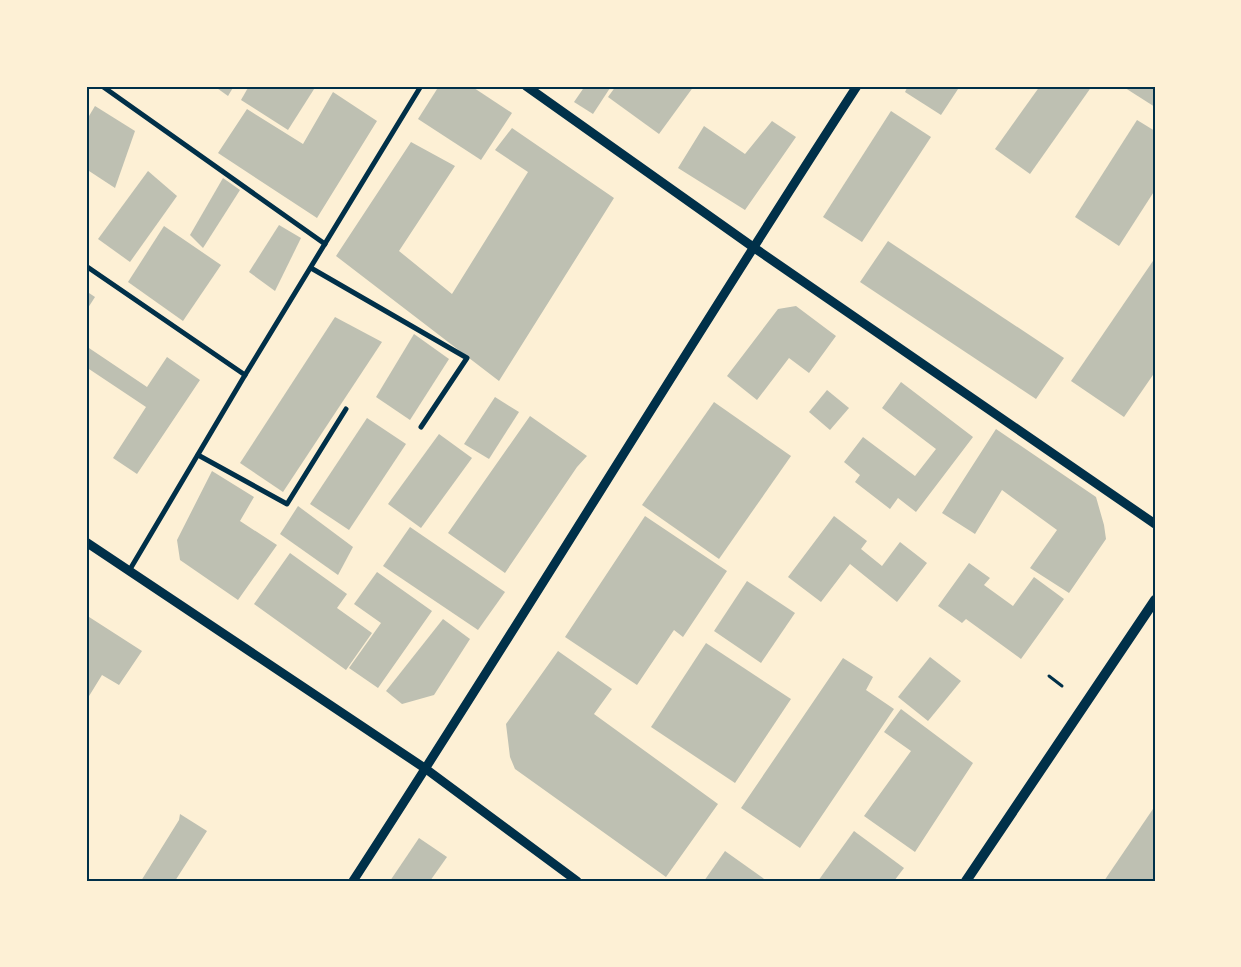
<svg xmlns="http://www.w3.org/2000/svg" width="1241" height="967" font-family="'Varela Round',sans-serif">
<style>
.building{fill:#bec0b2}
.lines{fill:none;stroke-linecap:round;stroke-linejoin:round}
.path{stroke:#003049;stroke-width:3}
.minor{stroke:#003049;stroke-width:5}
.tertiary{stroke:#003049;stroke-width:9}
.secondary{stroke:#003049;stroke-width:10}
.neatline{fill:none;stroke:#003049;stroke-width:2}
</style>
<rect width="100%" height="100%" fill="#fdf0d5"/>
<g class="building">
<path d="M214 86H234L228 96Z"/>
<path d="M249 86H316L288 130 241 100Z"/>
<path d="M439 86H471L512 113 481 160 418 119Z"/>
<path d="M585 86H608L610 88 593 114 574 102Z"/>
<path d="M616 86H694L659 134 608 97Z"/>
<path d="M908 86H960L941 115 905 92Z"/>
<path d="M1040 86H1092L1030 174 995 149Z"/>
<path d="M1122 86H1155V107Z"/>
<path d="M333 92 377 121 317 218 218 153 247 109 303 144Z"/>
<path d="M95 106 135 131 115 188 86 169V121Z"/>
<path d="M891 111 931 137 862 242 823 217Z"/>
<path d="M1137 120 1155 131V190L1119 246 1075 217Z"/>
<path d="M772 121 796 137 745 210 678 168 704 126 745 154Z"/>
<path d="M512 128 614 198 499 381 336 256 411 142 455 166 399 251 452 294 528 172 495 150Z"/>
<path d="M148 171 177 196 130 262 98 239Z"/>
<path d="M223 178 240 190 203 248 190 235Z"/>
<path d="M279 225 301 238 275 291 249 272Z"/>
<path d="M164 226 221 265 183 321 128 282Z"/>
<path d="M888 241 1064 358 1036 399 860 282Z"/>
<path d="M1155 258V372L1124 417 1071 381Z"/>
<path d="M86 291 95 297 86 311Z"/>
<path d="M796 306 836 336 809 373 789 358 757 400 727 376 778 309Z"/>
<path d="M335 317 382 342 283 492 240 463Z"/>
<path d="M414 334 449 359 410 420 376 397Z"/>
<path d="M86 346 147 387 167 357 200 380 137 474 113 458 146 407 86 367Z"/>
<path d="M901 382 973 437 916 512 898 498 890 509 855 482 860 475 844 462 863 437 915 476 936 449 882 408Z"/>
<path d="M827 390 849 408 830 430 809 412Z"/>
<path d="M495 397 519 412 489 459 464 444Z"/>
<path d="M714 402 791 456 719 559 642 505Z"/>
<path d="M530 416 587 456 577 467 505 573 448 533Z"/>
<path d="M367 418 406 444 349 530 310 504Z"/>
<path d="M996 429 1096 497 1104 525 1106 539 1069 593 1030 568 1057 530 1002 490 975 534 942 513Z"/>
<path d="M439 434 472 458 421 528 388 504Z"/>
<path d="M212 471 254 497 240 521 277 545 238 600 180 560 177 540Z"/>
<path d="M298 506 353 547 338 575 280 534Z"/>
<path d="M645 516 727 571 683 637 674 630 637 685 565 637Z"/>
<path d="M834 516 867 541 861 549 882 566 900 542 927 563 897 602 850 564 821 602 788 577Z"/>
<path d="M410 527 505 592 478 630 383 566Z"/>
<path d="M290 553 347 594 337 608 372 633 346 670 254 604Z"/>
<path d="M969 563 990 578 984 585 1013 606 1034 577 1064 599 1021 659 966 619 962 623 938 606Z"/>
<path d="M377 572 432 611 378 688 349 668 381 623 354 604Z"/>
<path d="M747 581 795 613 761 663 714 631Z"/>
<path d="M86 615 142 651 119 685 102 675 86 701Z"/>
<path d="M443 619 470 639 434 695 402 704 386 691Z"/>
<path d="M706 643 791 699 735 783 651 727Z"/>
<path d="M558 651 612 689 594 714 718 804 666 877 515 769 510 757 506 724Z"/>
<path d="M930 657 961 681 928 721 898 697Z"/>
<path d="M843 658 873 677 866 690 894 709 800 848 741 808Z"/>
<path d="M901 709 973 763 915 852 864 816 911 751 884 732Z"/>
<path d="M1155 806V881H1104Z"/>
<path d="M180 814 207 831 175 881H141L179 820Z"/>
<path d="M854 831 904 868 894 881H818Z"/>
<path d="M419 838 447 857 430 881H390Z"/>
<path d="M725 851 767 881H704Z"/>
</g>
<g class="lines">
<path class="path" d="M1049 676 1062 686"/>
<g class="minor">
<path d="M102 86 325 244"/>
<path d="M86 266 245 375"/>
<path d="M311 268 467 358 421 427"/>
<path d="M198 455 287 504 346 409"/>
<path d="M129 571 245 375 421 86"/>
</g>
<g class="tertiary">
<path d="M526 86 753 247 1155 524"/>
<path d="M86 542 426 769 577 881"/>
<path d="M353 881C524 618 686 349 857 86"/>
</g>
<path class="secondary" d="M966 881 1155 600"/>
</g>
<rect width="1241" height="967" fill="none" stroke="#fdf0d5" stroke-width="175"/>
<rect x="88" y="88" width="1066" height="792" class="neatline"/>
</svg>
